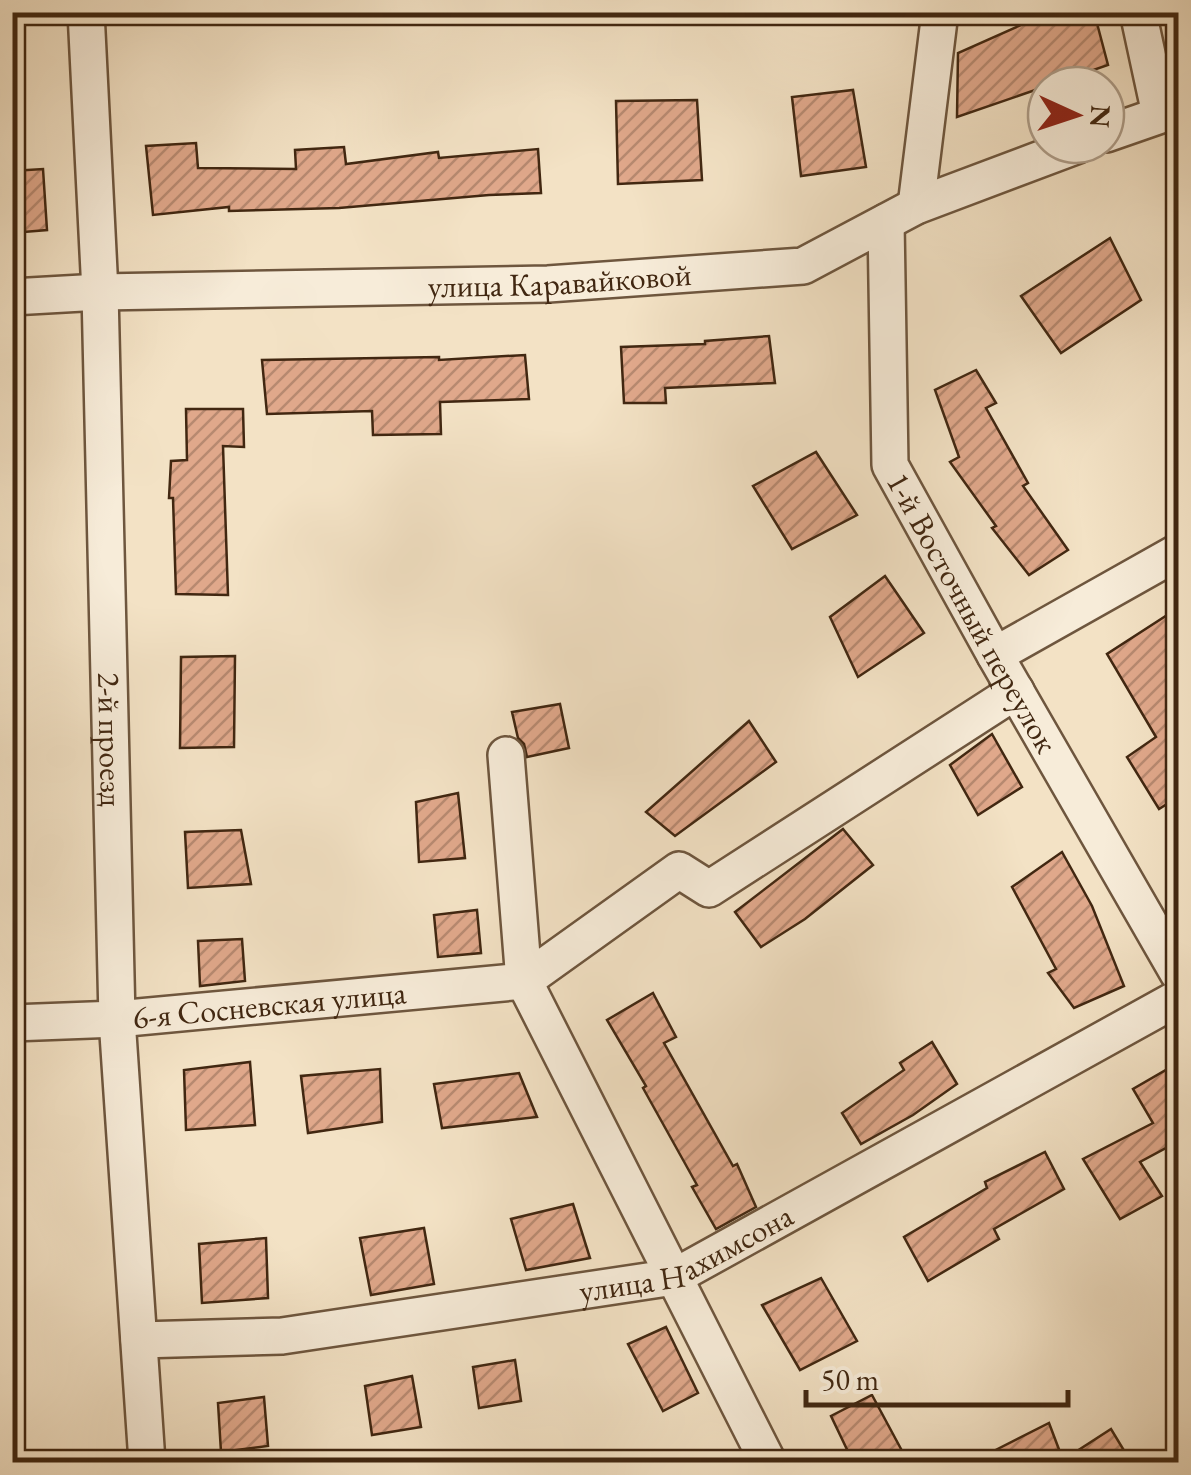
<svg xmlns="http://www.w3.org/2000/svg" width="1191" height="1475" font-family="'EB Garamond',serif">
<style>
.building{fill:url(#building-hatch);stroke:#412711;stroke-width:2.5}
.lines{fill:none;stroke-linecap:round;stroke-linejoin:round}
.minor-casing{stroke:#6e563e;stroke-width:40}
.minor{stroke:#f7ecd9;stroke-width:35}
.labels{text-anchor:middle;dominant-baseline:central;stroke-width:10;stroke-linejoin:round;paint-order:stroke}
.street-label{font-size:32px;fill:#412711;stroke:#f7ecd9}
</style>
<defs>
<pattern id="building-hatch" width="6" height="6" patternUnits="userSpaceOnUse" patternTransform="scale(2.5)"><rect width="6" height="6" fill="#e0a88b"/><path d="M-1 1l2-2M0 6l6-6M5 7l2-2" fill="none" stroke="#b78970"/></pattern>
</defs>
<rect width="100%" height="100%" fill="#f3e2c5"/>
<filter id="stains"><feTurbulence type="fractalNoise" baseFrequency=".002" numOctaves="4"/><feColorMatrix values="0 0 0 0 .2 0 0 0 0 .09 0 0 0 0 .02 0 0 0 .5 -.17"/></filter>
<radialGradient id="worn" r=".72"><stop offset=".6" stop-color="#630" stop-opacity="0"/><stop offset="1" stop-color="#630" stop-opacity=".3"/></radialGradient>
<g class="building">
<path d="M1050 12H1094L1108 65 957 117 958 53Z"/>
<path d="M853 90 866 167 801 176 792 97Z"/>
<path d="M697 100 702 180 618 184 616 101Z"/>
<path d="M196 143 198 168 296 169 295 150 344 147 346 164 438 152 439 158 538 149 541 193 489 195 339 208 229 211V207L153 215 146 146Z"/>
<path d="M43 169 47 230 12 233V171Z"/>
<path d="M1110 238 1141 300 1061 353 1021 296Z"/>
<path d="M769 336 775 383 665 388 666 403H624L621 347 705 344V341Z"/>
<path d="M525 355 529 399 440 402 441 434 373 435 372 411 267 414 262 360 439 357V360Z"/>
<path d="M976 370 996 403 986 408 1028 483 1023 486 1068 550 1029 575 992 528 996 526 950 462 959 457 935 390Z"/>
<path d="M186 409H243L244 447 223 446 228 595 176 594 173 498H169L171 461 187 460Z"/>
<path d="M816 452 857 515 792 549 753 486Z"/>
<path d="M885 576 924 633 858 677 830 617Z"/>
<path d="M1178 608V797L1159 809 1127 757 1156 737 1107 654Z"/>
<path d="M235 656 234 747 180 748 181 657Z"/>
<path d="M560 704 569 748 527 757 524 744 518 738 512 712Z"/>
<path d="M749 721 776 762 675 836 646 812Z"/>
<path d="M992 734 1022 787 978 815 950 765Z"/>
<path d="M458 793 465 858 419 862 416 802Z"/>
<path d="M843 829 873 865 805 919 761 947 735 912Z"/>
<path d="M241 830 251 884 188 888 185 832Z"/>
<path d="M1062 852 1092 906 1124 986 1074 1008 1048 973 1056 969 1012 887Z"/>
<path d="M477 910 481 953 438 957 434 915Z"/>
<path d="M242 939 245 981 200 986 198 941Z"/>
<path d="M653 993 676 1037 664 1043 733 1166 737 1164 756 1207 716 1229 692 1187 697 1185 643 1088 646 1086 607 1020Z"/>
<path d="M932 1042 957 1084 913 1115 861 1144 842 1113 904 1070 900 1063Z"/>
<path d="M250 1062 255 1125 186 1130 184 1070Z"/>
<path d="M1178 1063V1164L1168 1147 1140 1162 1162 1196 1120 1219 1083 1159 1153 1123 1133 1089Z"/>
<path d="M380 1069 382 1122 308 1133 301 1076Z"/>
<path d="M519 1073 537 1117 442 1128 434 1084Z"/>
<path d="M1045 1152 1064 1189 994 1229 999 1239 928 1281 904 1237 987 1188 985 1182Z"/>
<path d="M573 1204 590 1258 526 1270 511 1219Z"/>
<path d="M424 1228 434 1284 371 1295 360 1238Z"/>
<path d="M266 1238 268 1298 202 1303 199 1244Z"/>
<path d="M821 1278 857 1341 800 1370 762 1305Z"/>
<path d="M666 1327 698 1393 663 1411 628 1344Z"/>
<path d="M515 1360 521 1401 479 1408 473 1367Z"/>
<path d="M412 1376 421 1427 372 1435 365 1386Z"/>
<path d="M872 1395 908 1462H853L831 1416Z"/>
<path d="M264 1397 268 1446 221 1452 218 1403Z"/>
<path d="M1049 1423 1063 1460 1111 1429 1131 1462H972Z"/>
</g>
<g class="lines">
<g class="minor-casing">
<g id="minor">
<path id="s1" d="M86 12 100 292 117 1019 147 1462"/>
<path d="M1138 12 1160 114"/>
<path d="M1106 134 1178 109"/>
<path d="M916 206 940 12"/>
<path id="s2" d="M886 222 890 465 995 655 1178 973"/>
<path id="s3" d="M12 297 100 292 548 284 803 266 916 206 1078 145"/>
<path d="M995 655 1178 552"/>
<path d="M506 755 524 981 768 1462"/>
<path d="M524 981 679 870 709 889 1016 691"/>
<path id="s4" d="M12 1023 117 1019 524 981"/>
<path id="s5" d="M139 1340 282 1336 674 1277 1178 998"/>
</g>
</g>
<use href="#minor" class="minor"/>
</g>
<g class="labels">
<g class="street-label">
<text stroke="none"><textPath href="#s3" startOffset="548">улица Каравайковой</textPath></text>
<text stroke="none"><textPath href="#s2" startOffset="412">1-й Восточный переулок</textPath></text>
<text stroke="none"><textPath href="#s1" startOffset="728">2-й проезд</textPath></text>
<text stroke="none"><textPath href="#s4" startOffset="258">6-я Сосневская улица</textPath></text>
<text stroke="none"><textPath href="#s5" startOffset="558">улица Нахимсона</textPath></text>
</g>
</g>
<rect width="1191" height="1475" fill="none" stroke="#f3e2c5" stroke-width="50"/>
<rect x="15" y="15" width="1161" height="1445" fill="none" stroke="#412711" stroke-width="5"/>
<rect x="25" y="25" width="1141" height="1425" fill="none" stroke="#412711" stroke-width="2.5"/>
<g transform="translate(1076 115) rotate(93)"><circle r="48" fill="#f7ecd9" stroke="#ae9d89" stroke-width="2.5"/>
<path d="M0-8L18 38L0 25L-18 38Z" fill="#8f2418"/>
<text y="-15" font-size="28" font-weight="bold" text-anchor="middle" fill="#412711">N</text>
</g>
<path d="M806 1390v15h262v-15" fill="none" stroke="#412711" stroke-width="5"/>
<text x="821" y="1390" font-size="30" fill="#412711" stroke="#f7ecd9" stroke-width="8" paint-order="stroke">50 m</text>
<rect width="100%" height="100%" filter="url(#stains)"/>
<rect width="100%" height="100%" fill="url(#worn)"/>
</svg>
